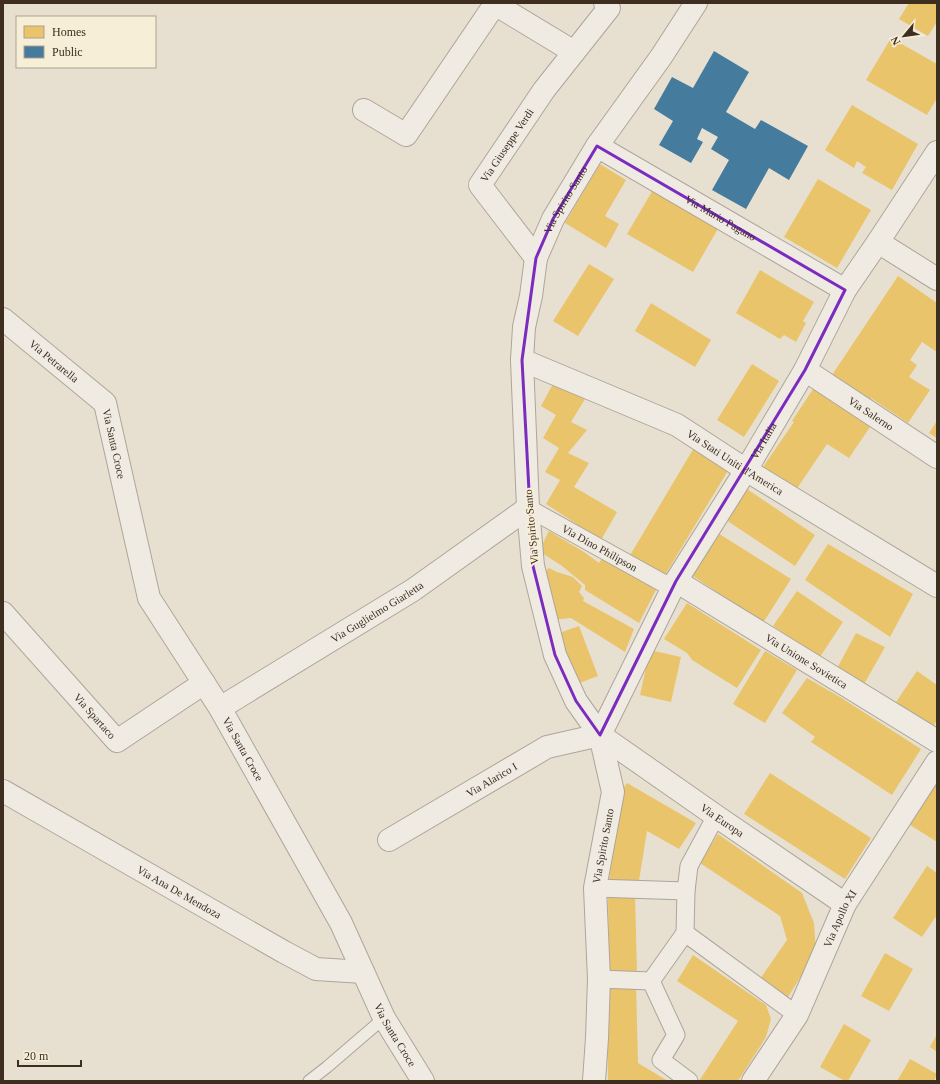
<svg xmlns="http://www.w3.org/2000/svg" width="940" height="1084" font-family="'Times New Roman',serif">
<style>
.homes{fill:#e9c46a}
.public{fill:#457b9d}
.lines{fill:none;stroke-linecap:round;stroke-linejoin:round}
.service-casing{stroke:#ada599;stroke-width:13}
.pedestrian-casing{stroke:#ada599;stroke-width:19}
.minor-casing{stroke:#ada599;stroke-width:24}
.service{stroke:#efebe3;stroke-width:11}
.pedestrian{stroke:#efebe3;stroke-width:17}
.minor{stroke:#efebe3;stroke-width:22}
.marked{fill:none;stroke:#7b2cbf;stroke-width:3;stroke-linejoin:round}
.labels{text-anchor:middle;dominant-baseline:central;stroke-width:4;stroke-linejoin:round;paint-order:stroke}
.street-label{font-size:11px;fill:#3d2e20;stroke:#f7eed8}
</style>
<rect width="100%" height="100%" fill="#e7e0d1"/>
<g class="homes">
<path d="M909 3H937V22L928 36 899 19Z"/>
<path d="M891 38 937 64V98L927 115 866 80Z"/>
<path d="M852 105 918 144 892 190 862 173 866 167 857 161 854 168 825 150Z"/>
<path d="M600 164 626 180 605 216 619 224 606 248 565 223Z"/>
<path d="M818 179 871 210 837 268 784 237Z"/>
<path d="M654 188 719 227 693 272 627 234Z"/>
<path d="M589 264 614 279 578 336 553 321Z"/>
<path d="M760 270 814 302 803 321 806 323 796 342 784 335 780 339 736 313Z"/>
<path d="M898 276 937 303V352L922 342 910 360 917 365 909 377 930 390 908 423 871 398 866 406 828 381Z"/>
<path d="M651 303 711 340 695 367 635 331Z"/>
<path d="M752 364 779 381 744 437 717 420Z"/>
<path d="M554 382 585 399 571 422 587 430 568 453 589 463 574 487 617 512 601 540 546 504 560 480 545 472 559 448 543 438 556 415 541 406Z"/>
<path d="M813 389 870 427 849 458 827 444 796 490 763 467 794 422 792 421Z"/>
<path d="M937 421V438L929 433Z"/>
<path d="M695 446 729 469 665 575 629 557Z"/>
<path d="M747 489 815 535 795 566 726 520Z"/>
<path d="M713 530 791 579 763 623 687 572Z"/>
<path d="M549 531 584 552 599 563 605 554 658 586 639 623 585 590V585L562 566 539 551Z"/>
<path d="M828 544 913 594 890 637 805 580Z"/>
<path d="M549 568 557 572 573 577 582 586 579 592 584 598 583 601 634 629 625 652 571 618 552 620 544 572Z"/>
<path d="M797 591 843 622 820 657 773 626Z"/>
<path d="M687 603 761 650 737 688 692 660 687 653 664 639Z"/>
<path d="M579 626 598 676 577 684 559 633Z"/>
<path d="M856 633 885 647 863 686 835 672Z"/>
<path d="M650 650 681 657 671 702 640 695Z"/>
<path d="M765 651 797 670 765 723 733 704Z"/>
<path d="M917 671 937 685V720L931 730 894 705Z"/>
<path d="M807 678 840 697 921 749 892 795 811 742 815 737 782 713Z"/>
<path d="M770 773 871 838 845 879 744 814Z"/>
<path d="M937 775V842L907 823Z"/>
<path d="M627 783 696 823 679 849 647 831 638 887 609 881 621 791Z"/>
<path d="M718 834 802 893 814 923 816 952 788 997 760 979 787 940 780 916 700 863Z"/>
<path d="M927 866 937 873V915L922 937 893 918Z"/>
<path d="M608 895H635L637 972 609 971Z"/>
<path d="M885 953 913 969 889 1011 861 996Z"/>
<path d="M693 955 766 1005 771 1019 766 1037 738 1081H699L738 1021 677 981Z"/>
<path d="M636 983 638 1063 668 1081H608L606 984Z"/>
<path d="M844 1024 871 1040 848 1081H845L820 1067Z"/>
<path d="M937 1034V1052L930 1047Z"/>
<path d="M910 1059 937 1074 934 1081H897Z"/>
</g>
<path class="public" d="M714 51 749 72 726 112 755 129 761 120 808 146 789 180 769 168 746 209 712 190 729 160 711 149 718 137 702 128 697 139 703 142 691 163 659 145 673 121 654 109 672 77 693 88Z"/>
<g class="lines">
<g class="service-casing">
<path id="service" d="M309 1081 327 1067 384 1018"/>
</g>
<g class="pedestrian-casing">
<g id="pedestrian">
<path id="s1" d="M528 508 672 588"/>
<path d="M595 888 686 891"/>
<path d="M685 933 797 1015"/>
<path d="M599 979 651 981"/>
<path d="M689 1081 661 1060 676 1035 651 981 685 933 686 891 689 866 716 816"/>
</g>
</g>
<g class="minor-casing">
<g id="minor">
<path d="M493 3 574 52"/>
<path d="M364 110 406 135 495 4"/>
<path id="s2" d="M597 146 845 290"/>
<path d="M878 242 937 279"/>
<path id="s3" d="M536 258 480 185 544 90 609 8 605 3"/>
<path id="s4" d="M3 319 105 403 149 598 220 708 341 923 384 1018 423 1081"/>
<path id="s5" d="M522 360 677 425 746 470 937 586"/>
<path id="s6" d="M805 370 937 457"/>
<path id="s7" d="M676 581 937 741"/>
<path id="s8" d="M3 613 117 741 204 683"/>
<path id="s9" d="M220 708 413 590 528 508"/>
<path id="s10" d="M600 735 676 581 746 470 805 370 845 290 878 242 937 152"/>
<path id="s11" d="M600 735 716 816 845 904"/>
<path id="s12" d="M3 791 284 952 316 969 363 972"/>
<path id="s13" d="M389 840 547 747 600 735"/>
<path id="s14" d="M594 1081 597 1038 599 979 595 888 613 792 600 735 576 701 555 655 533 566 528 508 522 360 524 327 531 296 536 258 553 219 597 146 661 57 696 3"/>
<path id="s15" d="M753 1081 797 1015 845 904 937 762"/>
</g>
</g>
<use href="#service" class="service"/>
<use href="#pedestrian" class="pedestrian"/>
<use href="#minor" class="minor"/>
</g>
<path class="marked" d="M597 146 845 290 805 370 676 581 600 735 576 701 555 655 533 566 522 360 536 258 553 219Z"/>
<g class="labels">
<g class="street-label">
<text stroke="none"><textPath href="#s3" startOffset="140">Via Giuseppe Verdi</textPath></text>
<text stroke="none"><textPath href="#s14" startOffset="908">Via Spirito Santo</textPath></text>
<text stroke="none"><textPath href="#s2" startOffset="143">Via Mario Pagano</textPath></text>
<text stroke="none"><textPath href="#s4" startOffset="66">Via Petrarella</textPath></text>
<text stroke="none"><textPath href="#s6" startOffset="79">Via Salerno</textPath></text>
<text stroke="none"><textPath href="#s10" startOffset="337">Via Italia</textPath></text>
<text stroke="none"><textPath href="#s4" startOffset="174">Via Santa Croce</textPath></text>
<text stroke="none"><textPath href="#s5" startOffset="237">Via Stati Uniti d'America</textPath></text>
<text transform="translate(531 527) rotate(-95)">Via Spirito Santo</text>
<text stroke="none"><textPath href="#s1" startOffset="82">Via Dino Philipson</textPath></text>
<text stroke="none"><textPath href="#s9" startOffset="184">Via Guglielmo Giarletta</textPath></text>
<text stroke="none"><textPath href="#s7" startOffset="153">Via Unione Sovietica</textPath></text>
<text stroke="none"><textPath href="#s8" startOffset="138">Via Spartaco</textPath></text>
<text stroke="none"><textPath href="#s4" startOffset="510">Via Santa Croce</textPath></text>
<text stroke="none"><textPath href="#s13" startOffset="119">Via Alarico I</textPath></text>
<text stroke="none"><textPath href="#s11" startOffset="149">Via Europa</textPath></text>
<text stroke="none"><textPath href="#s14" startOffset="236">Via Spirito Santo</textPath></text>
<text stroke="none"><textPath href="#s12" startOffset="203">Via Ana De Mendoza</textPath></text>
<text stroke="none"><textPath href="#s15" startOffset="185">Via Apollo XI</textPath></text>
<text stroke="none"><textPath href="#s4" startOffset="834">Via Santa Croce</textPath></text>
</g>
</g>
<rect width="940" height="1084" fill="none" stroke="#3d2e20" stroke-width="8"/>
<rect x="16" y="16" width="140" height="52" fill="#f7eed8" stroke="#ada18e"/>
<rect x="24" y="26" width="20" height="12" fill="#e9c46a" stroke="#ada18e"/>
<text x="52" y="36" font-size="12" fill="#3d2e20">Homes</text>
<rect x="24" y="46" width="20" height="12" fill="#457b9d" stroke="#ada18e"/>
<text x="52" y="56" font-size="12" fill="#3d2e20">Public</text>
<g transform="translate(904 36) rotate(241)" stroke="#f7eed8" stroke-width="3" paint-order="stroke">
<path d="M0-3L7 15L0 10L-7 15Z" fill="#3d2e20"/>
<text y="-6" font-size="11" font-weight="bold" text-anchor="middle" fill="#3d2e20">N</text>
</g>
<path d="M18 1060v6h63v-6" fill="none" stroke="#3d2e20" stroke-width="2"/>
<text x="24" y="1060" font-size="12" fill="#3d2e20" stroke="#f7eed8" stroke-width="3" paint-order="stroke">20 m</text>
</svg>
